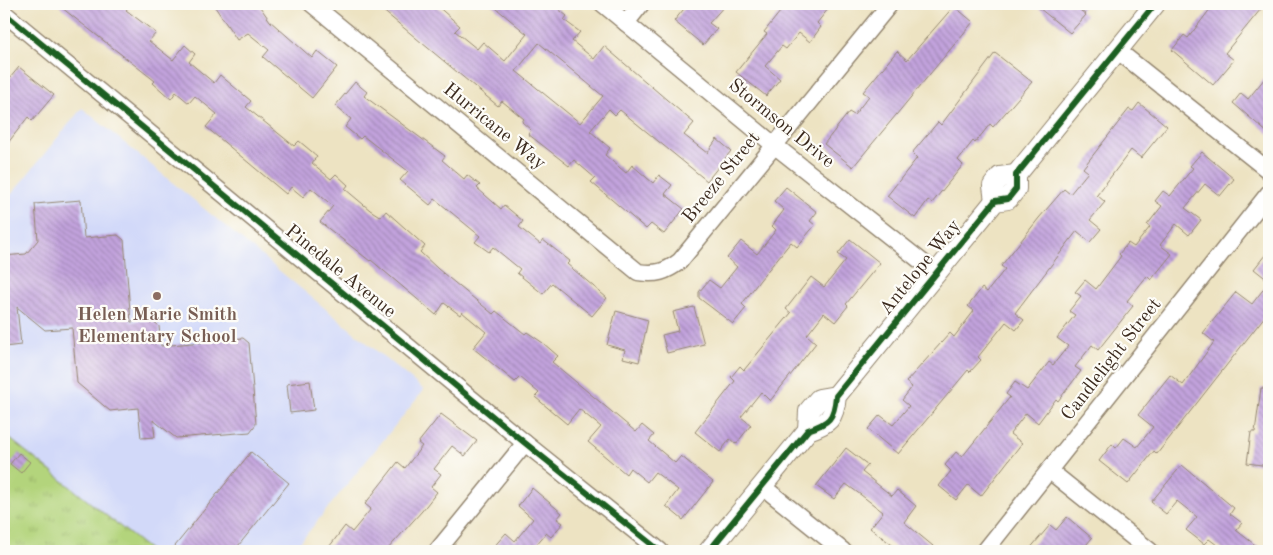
<svg xmlns="http://www.w3.org/2000/svg" width="1273" height="555" font-family="'Old Standard TT',serif">
<style>
.built{fill:#d2d9f9}
.grass{fill:url(#grass-tufts);stroke:#777f4d}
.building{fill:url(#building-back-hatch);fill-rule:evenodd}
.lines{fill:none;stroke-linecap:round;stroke-linejoin:round}
.minor-casing{stroke:#948670;stroke-width:19}
.tertiary-casing{stroke:#948670;stroke-width:22}
.minor{stroke:#fff;stroke-width:16}
.tertiary{stroke:#fff;stroke-width:20}
.cycleway-casing{stroke:#fdfcf7;stroke-width:9}
.cycleway{stroke:#1b5e20;stroke-width:6}
.education-dot{fill:#8d6e63;stroke:#fdfcf7;stroke-width:2}
.labels{text-anchor:middle;dominant-baseline:central;stroke-width:4.5;stroke-linejoin:round;paint-order:stroke}
.street-label{font-size:19px;fill:#3b2a1e;stroke:#fdfcf7}
.education-label{font-size:19px;font-weight:bold;fill:#785e54;stroke:#fdfcf7}
</style>
<defs>
<pattern id="grass-tufts" width="24" height="20" patternUnits="userSpaceOnUse" patternTransform="scale(1.25)"><rect width="24" height="20" fill="#b3d47c"/><path d="M3 7l-1-3M5 7V3M7 7l1-3M15 17l-1-3M17 17v-4M19 17l1-3" fill="none" stroke="#9bb66b"/></pattern>
<pattern id="building-back-hatch" width="6" height="6" patternUnits="userSpaceOnUse" patternTransform="scale(1.25)"><rect width="6" height="6" fill="#c2a3dd"/><path d="M-1 5l2 2M0 0l6 6M5-1l2 2" fill="none" stroke="#9f85b3"/></pattern>
</defs>
<rect width="100%" height="100%" fill="#fdfcf7"/>
<filter id="ink" filterUnits="userSpaceOnUse"><feTurbulence type="fractalNoise" baseFrequency=".02" numOctaves="2"/><feDisplacementMap in="SourceGraphic" scale="10" xChannelSelector="R" yChannelSelector="G"/><feConvolveMatrix kernelMatrix="1 2 1 2 8 2 1 2 1" color-interpolation-filters="sRGB"/></filter>
<filter id="wash" filterUnits="userSpaceOnUse"><feTurbulence type="fractalNoise" baseFrequency=".0096" numOctaves="4" result="noise"/><feDisplacementMap in="SourceGraphic" scale="20" xChannelSelector="R" yChannelSelector="G"/><feGaussianBlur stdDeviation="1.12" result="paint"/><feColorMatrix in="noise" values="0 0 0 0 0 0 0 0 0 0 0 0 0 0 0 0 0 1.4 0 .05"/><feComposite in="paint" operator="in"/></filter>
<g filter="url(#wash)">
<rect width="100%" height="100%" fill="#ede3c2"/>
<path class="built" d="M82 108 424 390 293 551H4V203Z"/>
<path class="grass" d="M4 434 151 551H4Z"/>
<g id="blocks">
<g class="building">
<path d="M57 4H131L126 10 156 33 149 41 173 60 185 45 195 54 189 62 214 83 220 75 251 101 246 107 294 146 299 141 317 156 312 163 331 179 336 174 348 185 345 189 370 210 381 217 386 211 425 246 420 252 438 269 493 314 496 311 525 334 527 332 543 343 558 356 552 362 636 432 642 425 654 435 649 441 675 463 681 456 713 482 683 520 666 506 678 490 655 472 647 482 630 468 626 474 588 442 601 427 579 409 567 424 535 397 539 393 520 377 515 382 473 348 486 332 462 312 460 315 444 303 436 315 371 260 370 261 320 222 333 206 311 188 303 197 291 187 286 194 206 127 217 114 195 96 189 103 176 92 171 99 153 83 155 81Z"/>
<path d="M213 4H258L270 21 312 58 317 51 337 67 312 98 263 57 269 50 248 33 237 40Z"/>
<path d="M375 4H435L460 26 455 31 477 49 483 42 505 61 527 34 491 4H552L567 16 564 20 580 32 572 41 594 59 604 46 694 123 684 135 707 153 717 139 731 151 707 181 620 110 615 115 609 109 590 131 610 148 605 155 626 173 632 165 653 183 659 175 672 185 665 194 684 209 664 234 651 224 646 229 591 182 595 178 574 160 569 166 528 134 531 130 522 122 524 119 502 101 498 106ZM539 43 603 96 580 123 516 71Z"/>
<path d="M688 4H726L709 23 717 29 703 45 674 21Z"/>
<path d="M770 4H832L817 23 821 27 810 42 799 33 786 49 782 46 765 66 780 79 766 96 736 72 767 34 764 32 780 12Z"/>
<path d="M1034 4H1085L1080 10 1086 15 1070 33Z"/>
<path d="M1214 4H1265L1225 53 1234 60 1213 85 1172 50 1184 35 1188 38Z"/>
<path d="M954 6 973 22 853 167 824 144 849 112 854 115 869 96 863 92 897 51 907 60Z"/>
<path d="M995 53 1032 82 993 127 990 124 975 143 973 141 958 160 963 165 932 203 928 200 915 218 887 196 917 158 912 153 938 122 941 125Z"/>
<path d="M19 67 54 95 32 121 28 117 4 148V92L8 87 5 84Z"/>
<path d="M1269 73V134L1233 103 1241 93 1248 99Z"/>
<path d="M355 82 367 92 364 96 445 156 442 160 464 179 467 175 480 185 477 188 501 209 504 205 523 221 519 227 540 244 543 240 570 261 567 264 607 298 592 316 552 283 543 294 517 273 520 269 493 247 489 252 475 242 480 236 435 199 430 205 400 180 408 171 363 136 360 139 345 127 351 119 335 106Z"/>
<path d="M1139 103 1167 126 1141 158 1131 150 1097 195 1105 202 1090 220 1101 229 1090 242 1077 231 1015 313 1024 320 1016 330 1006 322 978 357 981 360 970 372 968 370 898 454 868 429 880 415 893 425 909 406 902 400 912 387 906 382 950 333 954 337 974 311 968 306 982 288 987 292 1005 269 1001 266 1039 218 1064 189 1070 194 1088 172 1083 168 1129 109 1133 111Z"/>
<path d="M1202 152 1234 179 1220 196 1205 184 1185 208 1201 220 1189 235 1176 224 1160 245 1172 254 1151 280 1147 276 1127 301 1133 306 1098 350 1092 345 1075 367 1081 371 1058 401 1056 399 1038 423 1026 413 1010 434 1022 443 981 496 968 485 956 500 939 486 951 471 945 465 956 452 962 457 1010 397 1006 394 1015 382 1027 390 1049 362 1053 365 1068 346 1057 338 1075 315 1069 311 1081 296 1075 292 1085 280 1096 289 1121 256 1119 254 1128 243 1134 247 1150 227 1147 225 1162 206 1155 201 1163 191 1170 196 1193 168 1190 166Z"/>
<path d="M786 187 817 212 810 221 815 225 797 247 791 242 760 280 742 304 746 308 733 324 699 298V292L709 280 720 288 737 267 727 258 741 241 757 254 776 230 772 226 784 210 774 201Z"/>
<path d="M81 200 84 238 118 235 124 240 131 322 152 320 159 326 161 346 243 338 249 343 256 424 250 432 176 438 153 420 155 437 141 438 138 408 110 411 77 383 72 328 45 330 17 307 21 345 4 347V256L26 254 38 240 35 204Z"/>
<path d="M850 239 880 263 846 304 848 306 835 322 824 313 807 335 816 343 770 401 761 392 741 417 751 425 736 444 730 439 720 452 695 432 735 381 731 377 740 366 744 370 791 313 786 309 811 277 824 287 846 260 838 254Z"/>
<path d="M1269 250V281L1254 269Z"/>
<path d="M1269 282V311L1157 454 1154 451 1128 484 1099 461 1112 444 1116 448 1124 438 1137 447 1153 427 1138 415 1170 375 1183 385 1214 342 1203 333 1236 292 1252 304Z"/>
<path d="M694 307 704 344 667 353 662 335 678 331 673 312Z"/>
<path d="M616 311 648 320 639 362 623 358 625 350 607 345Z"/>
<path d="M310 381 314 410 290 413 287 384Z"/>
<path d="M1261 388 1269 389V466L1247 463 1251 432H1255Z"/>
<path d="M441 414 477 441 465 456 452 446 434 469 441 474 431 487 437 492 422 511 386 551H326L345 526 352 532 371 509 365 504 398 462 405 468 422 446 418 443Z"/>
<path d="M846 448 868 465 862 472 892 496 897 490 916 506 904 522 939 551H900L870 528 883 512 861 495 846 484 834 499 816 486Z"/>
<path d="M251 452 289 483 234 551H171Z"/>
<path d="M19 453 30 462 21 473 10 464Z"/>
<path d="M1182 465 1234 508 1230 514 1242 523 1236 530 1263 551H1225L1209 539 1204 544 1186 530 1197 517 1177 501 1166 514 1151 502Z"/>
<path d="M532 488 562 513 557 519 563 523 551 537 546 533 531 551H490L506 533 515 541 533 519 518 506Z"/>
<path d="M1067 517 1092 538 1081 551H1028L1050 525 1056 530Z"/>
</g>
</g>
</g>
<g filter="url(#ink)">
<use href="#blocks" fill-opacity="0" stroke="#948670" stroke-width="1"/>
<g class="lines">
<g class="minor-casing">
<g id="minor">
<path d="M312 4 638 272C656 275 666 272 680 261L890 4"/>
<path d="M603 4 774 145 936 273"/>
<path d="M4 13 525 443 660 551"/>
<path d="M626 23 641 4"/>
<path d="M1117 50 1269 171"/>
<path d="M1050 471 1150 551"/>
<path d="M762 486 843 551"/>
<path d="M437 551 525 443"/>
<path d="M985 551 1269 193"/>
</g>
</g>
<g class="tertiary-casing">
<g id="tertiary">
<path d="M995 201 993 186 1000 177 1016 175"/>
<path d="M808 430 809 411 819 399 836 396"/>
<path d="M709 551 808 430C829 423 834 419 836 396L995 201 1008 199 1016 189V175L1155 4"/>
</g>
</g>
<use href="#minor" class="minor"/>
<use href="#tertiary" class="tertiary"/>
<g class="cycleway-casing">
<g id="cycleway">
<path d="M4 13 525 443 660 551"/>
<path d="M709 551 808 430C829 423 834 419 836 396L995 201 1008 199 1016 189V175L1155 4"/>
</g>
</g>
<use href="#cycleway" class="cycleway"/>
</g>
</g>
<circle class="education-dot" cx="157" cy="296" r="5"/>
<g class="labels">
<g class="street-label">
<text transform="translate(781 124) rotate(39)">Stormson Drive</text>
<text transform="translate(494 127) rotate(39)">Hurricane Way</text>
<text transform="translate(722 178) rotate(-51)">Breeze Street</text>
<text transform="translate(921 268) rotate(-51)">Antelope Way</text>
<text transform="translate(340 272) rotate(39)">Pinedale Avenue</text>
<text transform="translate(1112 360) rotate(-52)">Candlelight Street</text>
</g>
<g class="education-label">
<text x="157" y="315">Helen Marie Smith<tspan x="157" dy="22">Elementary School</tspan></text>
</g>
</g>
<rect width="1273" height="555" fill="none" stroke="#fdfcf7" stroke-width="20"/>
</svg>
